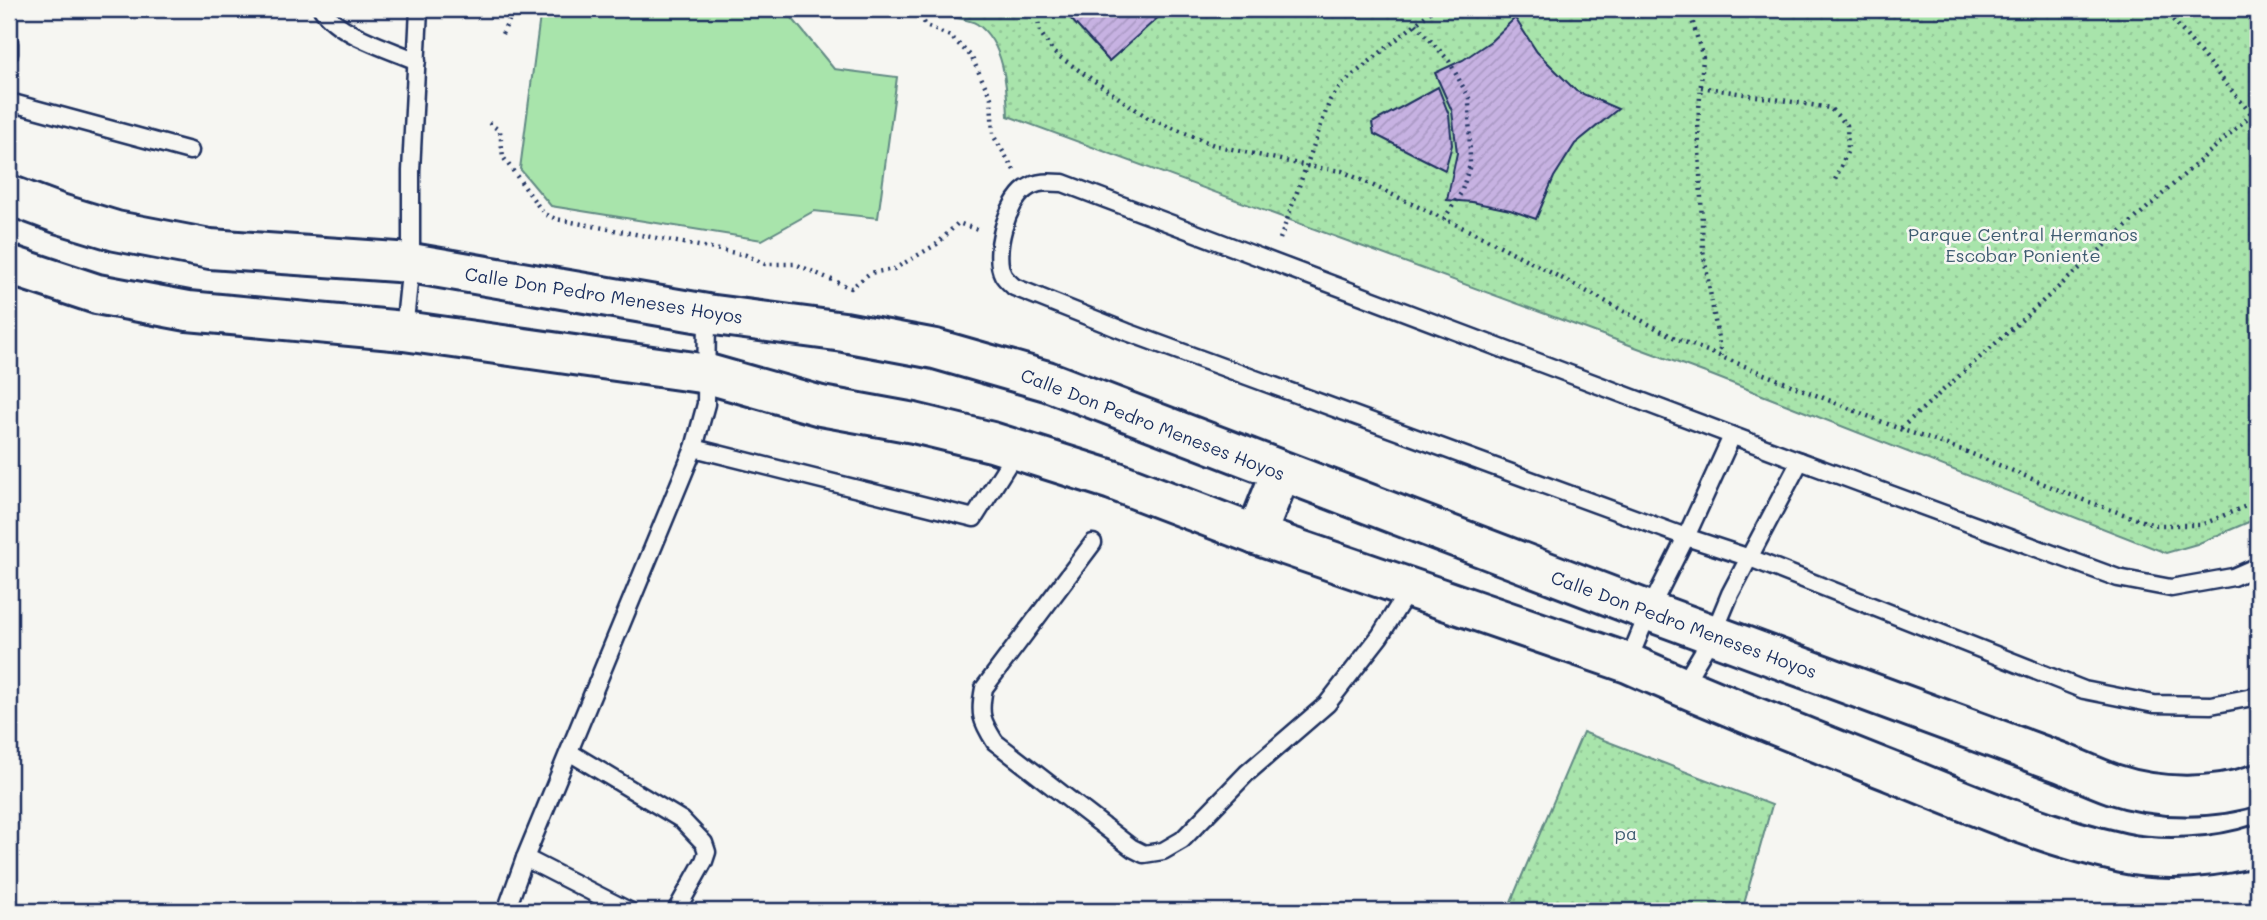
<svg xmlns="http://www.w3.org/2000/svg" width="2267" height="920" font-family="Mali,sans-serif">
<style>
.grass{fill:#a8e4ab;stroke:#628a84;stroke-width:2}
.park{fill:url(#park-dots);stroke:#628a84;stroke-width:2}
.building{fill:url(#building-hatch);stroke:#1b2f5e;stroke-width:2}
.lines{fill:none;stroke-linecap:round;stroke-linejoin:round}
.lane-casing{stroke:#1b2f5e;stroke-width:21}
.secondary-casing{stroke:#1b2f5e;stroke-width:44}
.path{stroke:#1b2f5e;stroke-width:4.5;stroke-dasharray:2 5;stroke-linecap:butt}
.lane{stroke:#f6f6f2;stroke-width:16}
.secondary{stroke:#f6f6f2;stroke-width:38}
.labels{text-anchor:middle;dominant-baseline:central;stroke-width:5;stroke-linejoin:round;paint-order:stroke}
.park-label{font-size:18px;fill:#3e5c71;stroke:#f6f6f2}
.street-label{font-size:18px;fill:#1b2f5e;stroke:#f6f6f2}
</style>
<defs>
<pattern id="park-dots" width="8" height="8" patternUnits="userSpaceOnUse" patternTransform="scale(1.75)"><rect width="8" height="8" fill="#a8e4ab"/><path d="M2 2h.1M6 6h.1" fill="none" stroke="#90c496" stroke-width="1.8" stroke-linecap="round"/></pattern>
<pattern id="building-hatch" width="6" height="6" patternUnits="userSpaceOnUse" patternTransform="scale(1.75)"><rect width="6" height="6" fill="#c7b2e2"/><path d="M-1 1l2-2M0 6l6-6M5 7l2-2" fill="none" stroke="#aa99c4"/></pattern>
</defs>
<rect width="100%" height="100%" fill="#f6f6f2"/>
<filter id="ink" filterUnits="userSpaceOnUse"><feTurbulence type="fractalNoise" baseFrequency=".0143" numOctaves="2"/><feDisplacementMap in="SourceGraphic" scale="14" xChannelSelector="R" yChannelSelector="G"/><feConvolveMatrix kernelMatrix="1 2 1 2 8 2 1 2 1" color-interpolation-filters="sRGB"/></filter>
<g filter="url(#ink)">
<path class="grass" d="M550 9H734L792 18 834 69 897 77 878 218 814 211 762 240 551 206 520 169 540 16Z"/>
<g class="park">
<path d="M896 9H2258V518L2197 544 2166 553 1711 375 1008 116C1007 85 1004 43 977 24 967 17 911 11 896 9Z"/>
<path d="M1583 732 1772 805 1742 911H1507Z"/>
</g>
<g class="building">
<path d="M1080 9H1156L1161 15 1109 61 1070 18Z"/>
<path d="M1515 18 1537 52 1576 91 1618 109 1575 144 1554 177 1536 219 1510 210 1472 202 1447 200 1457 153 1452 111 1435 73 1463 60 1491 41Z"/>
<path d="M1438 87 1449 115 1452 145 1445 170 1374 134 1372 123Z"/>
</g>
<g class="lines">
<g class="lane-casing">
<g id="lane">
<path d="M322 9C338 34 389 49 417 61"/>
<path d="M9 43V54"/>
<path d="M9 102 190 151"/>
<path d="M404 331 411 263V171L419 9"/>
<path d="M694 448 974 518 1017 450"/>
<path d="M1093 543 984 688C979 714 981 720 995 742L1132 848 1144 854 1163 851 1182 840 1247 773 1327 704 1380 636 1409 589"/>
<path d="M2258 566 2233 577 2171 588 2118 578 1800 461 1063 183C1049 182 1037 181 1026 189 1007 202 992 254 1003 275 1005 279 1011 284 1014 287L1127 332 1686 537 1750 558 2084 690 2154 704 2211 705 2258 696"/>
<path d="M1628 662 1649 611 1686 537 1732 436"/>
<path d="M1682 687 1713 635 1730 594 1800 461"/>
<path d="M569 752 682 820 704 843 707 852 704 861 676 911"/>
<path d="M525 858 629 911"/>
<path d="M506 911 525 858 694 448 706 404 707 314"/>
</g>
</g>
<g class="secondary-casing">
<g id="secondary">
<path d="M9 195 60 214 116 231 210 249 411 263 707 314 844 332 935 349 1047 381 1649 611 2062 763C2079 770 2096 778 2113 784 2158 799 2213 800 2258 784"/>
<path d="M9 265 97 294 188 311 404 331 708 374 821 406 914 423 992 442 1112 480 1256 535 1628 663C1715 702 1804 737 1892 772 1967 802 2043 836 2122 853 2163 862 2219 858 2258 845"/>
<path d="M1256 535 1281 472"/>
</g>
</g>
<g class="path">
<path d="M918 9 926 26 950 36 971 56 991 98 993 135 1014 170"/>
<path d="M1036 9 1040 32 1054 53 1148 118 1214 145 1307 166 1342 171 1489 240 1675 338 1900 429 1965 451 2078 498 2154 525H2201L2258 501"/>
<path d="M1689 9 1703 58 1698 122 1703 250 1721 356"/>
<path d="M2164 9 2258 122"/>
<path d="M1416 24 1449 61 1469 98 1470 165 1461 193 1444 219"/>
<path d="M502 34 515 9"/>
<path d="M1701 87 1830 108 1847 125 1848 150 1835 180"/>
<path d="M489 123 500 131 503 157 544 214 556 219 746 255 765 264H795L851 288 870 273 894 269 937 244 958 223 978 230"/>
<path d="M1280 239 1330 100 1342 84 1434 9"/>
<path d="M1901 428 2252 114"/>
</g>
<use href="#lane" class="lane"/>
<use href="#secondary" class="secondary"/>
</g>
</g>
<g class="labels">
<g class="park-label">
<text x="2023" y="234">Parque Central Hermanos<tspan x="2023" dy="21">Escobar Poniente</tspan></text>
<text x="1626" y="833">pa</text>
</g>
<g class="street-label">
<text transform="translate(604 295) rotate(9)">Calle Don Pedro Meneses Hoyos</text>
<text transform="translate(1153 424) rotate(21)">Calle Don Pedro Meneses Hoyos</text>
<text transform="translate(1684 624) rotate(20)">Calle Don Pedro Meneses Hoyos</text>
</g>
</g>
<rect width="2267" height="920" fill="none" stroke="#f6f6f2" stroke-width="35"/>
<rect x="18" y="18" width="2232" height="885" fill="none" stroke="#1b2f5e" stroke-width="2.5" filter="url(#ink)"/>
</svg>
